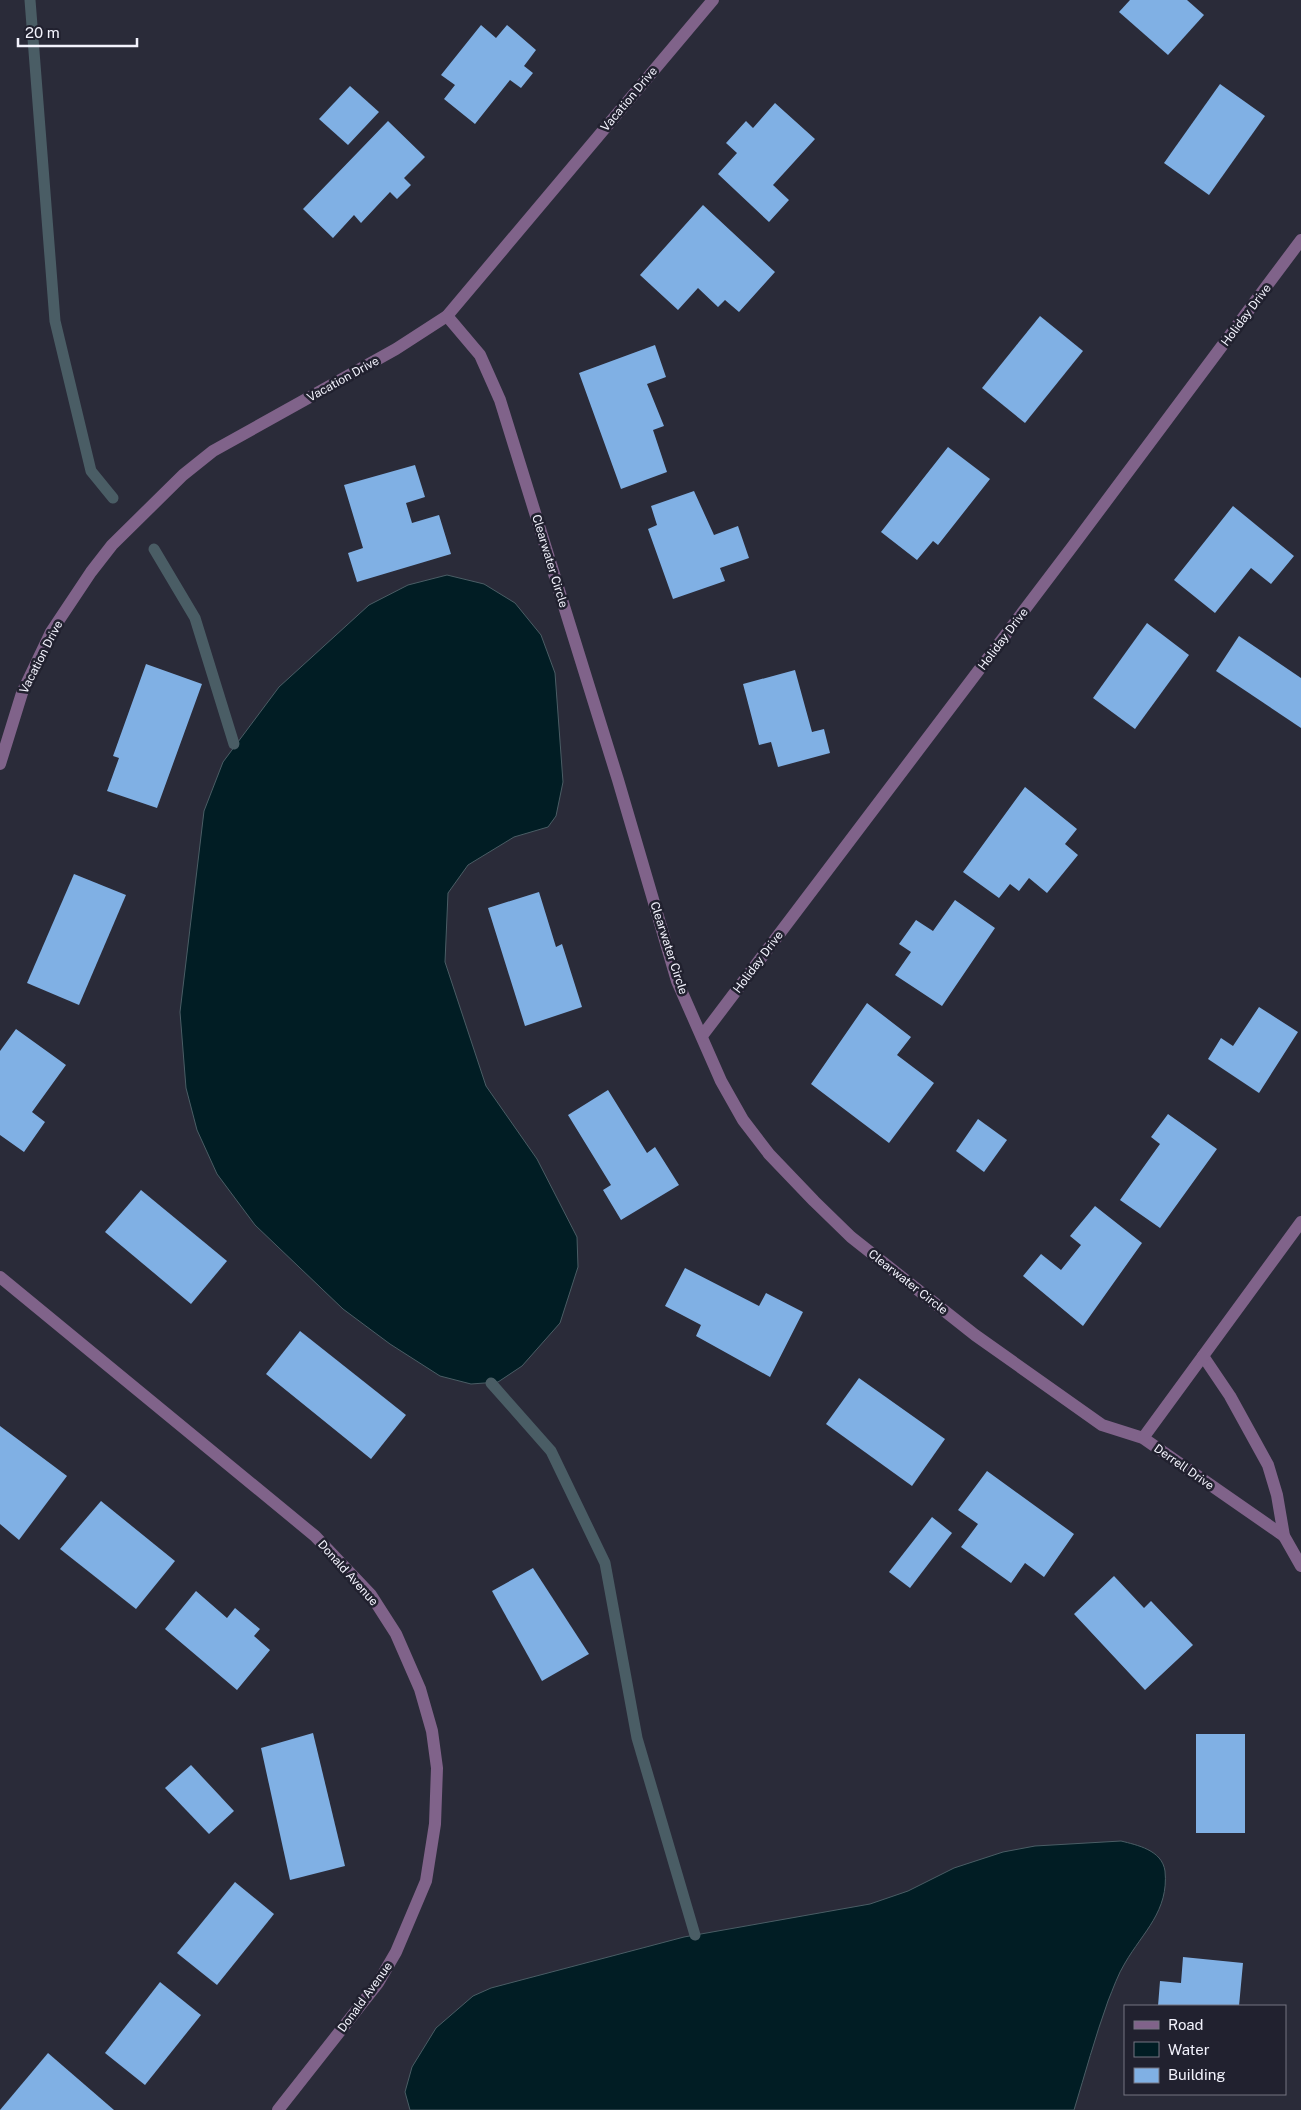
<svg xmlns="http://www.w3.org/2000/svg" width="1301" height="2110" font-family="'Public Sans',sans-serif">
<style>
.water{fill:#011d24;stroke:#4a5d65}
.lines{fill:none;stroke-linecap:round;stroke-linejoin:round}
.stream{stroke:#4a5d65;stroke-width:11}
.building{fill:#80b0e4}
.minor{stroke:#80638a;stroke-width:12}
.labels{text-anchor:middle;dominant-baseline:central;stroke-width:5;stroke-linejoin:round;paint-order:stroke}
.street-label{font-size:12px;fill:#f3f3fd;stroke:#21212f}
</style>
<rect width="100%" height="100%" fill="#2a2b39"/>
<g class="water">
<path d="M447 575 484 584 515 603 541 635 555 673 563 782 556 816 548 827 514 837 468 865 448 893 445 962 486 1086 537 1159 577 1237 578 1267 560 1323 522 1366 498 1382 471 1384 440 1376 390 1344 343 1309 255 1225 217 1174 197 1130 186 1088 180 1012 204 811 223 762 279 687 369 605 408 585Z"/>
<path d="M1121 1841C1137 1845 1162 1850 1165 1871 1169 1911 1143 1932 1125 1963 1118 1974 1113 1989 1108 2001 1095 2037 1085 2074 1074 2110H410L405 2092 412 2067 436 2028 473 1996 491 1988 684 1937 870 1904 908 1891 954 1868 1003 1852 1035 1846Z"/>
</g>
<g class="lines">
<g class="stream">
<path d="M30 0 55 321 91 471 113 498"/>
<path d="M154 549 195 618 234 744"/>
<path d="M491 1383 551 1451 605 1563 637 1738 695 1935"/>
</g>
</g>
<g class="building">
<path d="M1130 0H1187L1204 15 1168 55 1119 12Z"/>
<path d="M481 25 496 38 507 25 536 50 524 66 533 73 521 88 510 80 475 124 444 99 455 85 441 75Z"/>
<path d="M1220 84 1265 116 1209 195 1164 163Z"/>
<path d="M350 86 379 112 348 145 319 119Z"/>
<path d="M775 103 815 139 773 185 789 200 769 222 718 174 737 153 726 143 746 121 753 128Z"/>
<path d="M388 121 425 157 404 178 411 185 397 199 390 192 361 223 354 215 333 238 303 209Z"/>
<path d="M703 205 775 272 739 312 725 300 718 307 698 288 678 310 640 275Z"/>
<path d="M1040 316 1083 351 1025 423 982 388Z"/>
<path d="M655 345 666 377 647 384 664 426 653 430 667 472 621 489 579 373Z"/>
<path d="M948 447 990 479 938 545 933 541 917 560 881 532Z"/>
<path d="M415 465 425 497 406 503 412 523 439 515 451 554 357 582 348 553 363 548 344 485Z"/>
<path d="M694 491 714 535 738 526 749 558 720 568 725 581 673 599 648 529 657 525 651 506Z"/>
<path d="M1233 506 1294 556 1271 584 1251 568 1215 613 1174 580Z"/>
<path d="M1147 623 1189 655 1135 729 1093 698Z"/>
<path d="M1239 636 1301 678V728L1216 671Z"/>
<path d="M146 664 202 684 157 808 107 791 119 758 113 756Z"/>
<path d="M795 670 812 732 824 729 830 753 778 767 771 742 759 745 743 684Z"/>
<path d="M1025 787 1077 829 1065 844 1078 855 1047 893 1029 878 1019 891 1010 884 999 898 963 872Z"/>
<path d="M74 874 126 895 79 1005 27 983Z"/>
<path d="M539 892 556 947 562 944 582 1007 525 1026 488 908Z"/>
<path d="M955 900 995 928 942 1006 895 975 911 952 899 944 916 920 933 931Z"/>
<path d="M867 1003 911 1037 897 1055 934 1083 889 1143 811 1084Z"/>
<path d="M1259 1007 1298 1032 1259 1093 1208 1059 1221 1038 1233 1046Z"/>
<path d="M16 1029 66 1065 32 1112 45 1122 24 1152 0 1135V1051Z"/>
<path d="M608 1090 647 1153 655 1147 679 1185 621 1220 603 1190 611 1185 568 1115Z"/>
<path d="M1168 1114 1217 1149 1160 1228 1120 1200 1160 1144 1151 1137Z"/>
<path d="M978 1119 1007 1140 984 1172 956 1151Z"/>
<path d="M141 1190 227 1261 191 1304 105 1232Z"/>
<path d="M1095 1206 1142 1243 1083 1326 1023 1276 1041 1254 1061 1270 1081 1245 1070 1236Z"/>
<path d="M685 1268 759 1306 766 1293 803 1312 770 1377 696 1336 701 1325 665 1306Z"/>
<path d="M300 1331 406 1415 371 1459 266 1374Z"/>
<path d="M859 1378 945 1439 912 1486 826 1424Z"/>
<path d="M0 1426 67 1476 19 1540 0 1524Z"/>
<path d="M987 1471 1074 1534 1044 1577 1025 1563 1011 1583 961 1547 978 1524 958 1510Z"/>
<path d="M101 1501 175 1561 136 1609 60 1549Z"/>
<path d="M932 1517 952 1533 910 1588 889 1572Z"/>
<path d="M533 1568 589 1654 542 1681 492 1591Z"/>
<path d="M1114 1576 1144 1608 1151 1601 1193 1645 1145 1690 1074 1614Z"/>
<path d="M196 1591 227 1618 235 1608 260 1629 254 1636 270 1650 237 1690 165 1629Z"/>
<path d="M313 1733 345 1866 290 1880 261 1748Z"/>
<rect x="1196" y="1734" width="49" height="99"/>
<path d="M191 1765 234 1811 209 1834 165 1788Z"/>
<path d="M235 1882 274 1914 217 1985 177 1953Z"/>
<path d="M1183 1957 1243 1963 1239 2006H1158L1160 1981 1181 1983Z"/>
<path d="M160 1982 201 2015 145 2085 105 2053Z"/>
<path d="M48 2053 114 2110H0Z"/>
</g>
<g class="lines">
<g class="minor">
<path d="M447 316 480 355 500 400 618 780 677 981 721 1081 743 1120 769 1154 814 1201 851 1237 975 1335 1102 1425 1143 1438 1284 1536"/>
<path d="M0 764 22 693 51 632 91 572 112 545 183 475 213 451 396 349 447 316 713 0"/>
<path d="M702 1036 1072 547 1301 240"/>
<path d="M0 1277 315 1536 371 1595 396 1634 420 1689 432 1731 437 1768 435 1824 426 1881 396 1952 378 1983 278 2110"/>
<path d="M1203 1356 1230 1396 1268 1465 1277 1495 1284 1536 1301 1566"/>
<path d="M1143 1438 1301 1222"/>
</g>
</g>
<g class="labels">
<g class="street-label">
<text transform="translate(629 99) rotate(-50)">Vacation Drive</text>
<text transform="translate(1246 315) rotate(-53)">Holiday Drive</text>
<text transform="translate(343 379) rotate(-29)">Vacation Drive</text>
<text transform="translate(550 561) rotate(73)">Clearwater Circle</text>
<text transform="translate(1003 639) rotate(-53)">Holiday Drive</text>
<text transform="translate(41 657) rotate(-63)">Vacation Drive</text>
<text transform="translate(669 948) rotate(72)">Clearwater Circle</text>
<text transform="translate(758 962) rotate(-53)">Holiday Drive</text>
<text transform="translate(908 1282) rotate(38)">Clearwater Circle</text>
<text transform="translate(1184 1467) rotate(35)">Derrell Drive</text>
<text transform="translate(348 1573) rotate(48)">Donald Avenue</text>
<text transform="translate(365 1997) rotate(-54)">Donald Avenue</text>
</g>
</g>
<rect x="1124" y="2005" width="162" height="90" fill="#21212f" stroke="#757581"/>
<rect x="1134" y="2021" width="25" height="8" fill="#80638a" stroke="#757581"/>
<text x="1168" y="2030" font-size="15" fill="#f3f3fd">Road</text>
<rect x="1134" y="2042" width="25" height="15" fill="#011d24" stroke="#757581"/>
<text x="1168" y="2055" font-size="15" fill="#f3f3fd">Water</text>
<rect x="1134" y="2068" width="25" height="15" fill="#80b0e4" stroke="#757581"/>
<text x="1168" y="2080" font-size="15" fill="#f3f3fd">Building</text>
<path d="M18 38v8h119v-8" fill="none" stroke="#f3f3fd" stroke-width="2.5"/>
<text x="25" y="38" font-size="15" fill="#f3f3fd" stroke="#21212f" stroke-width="4" paint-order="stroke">20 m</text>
</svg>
